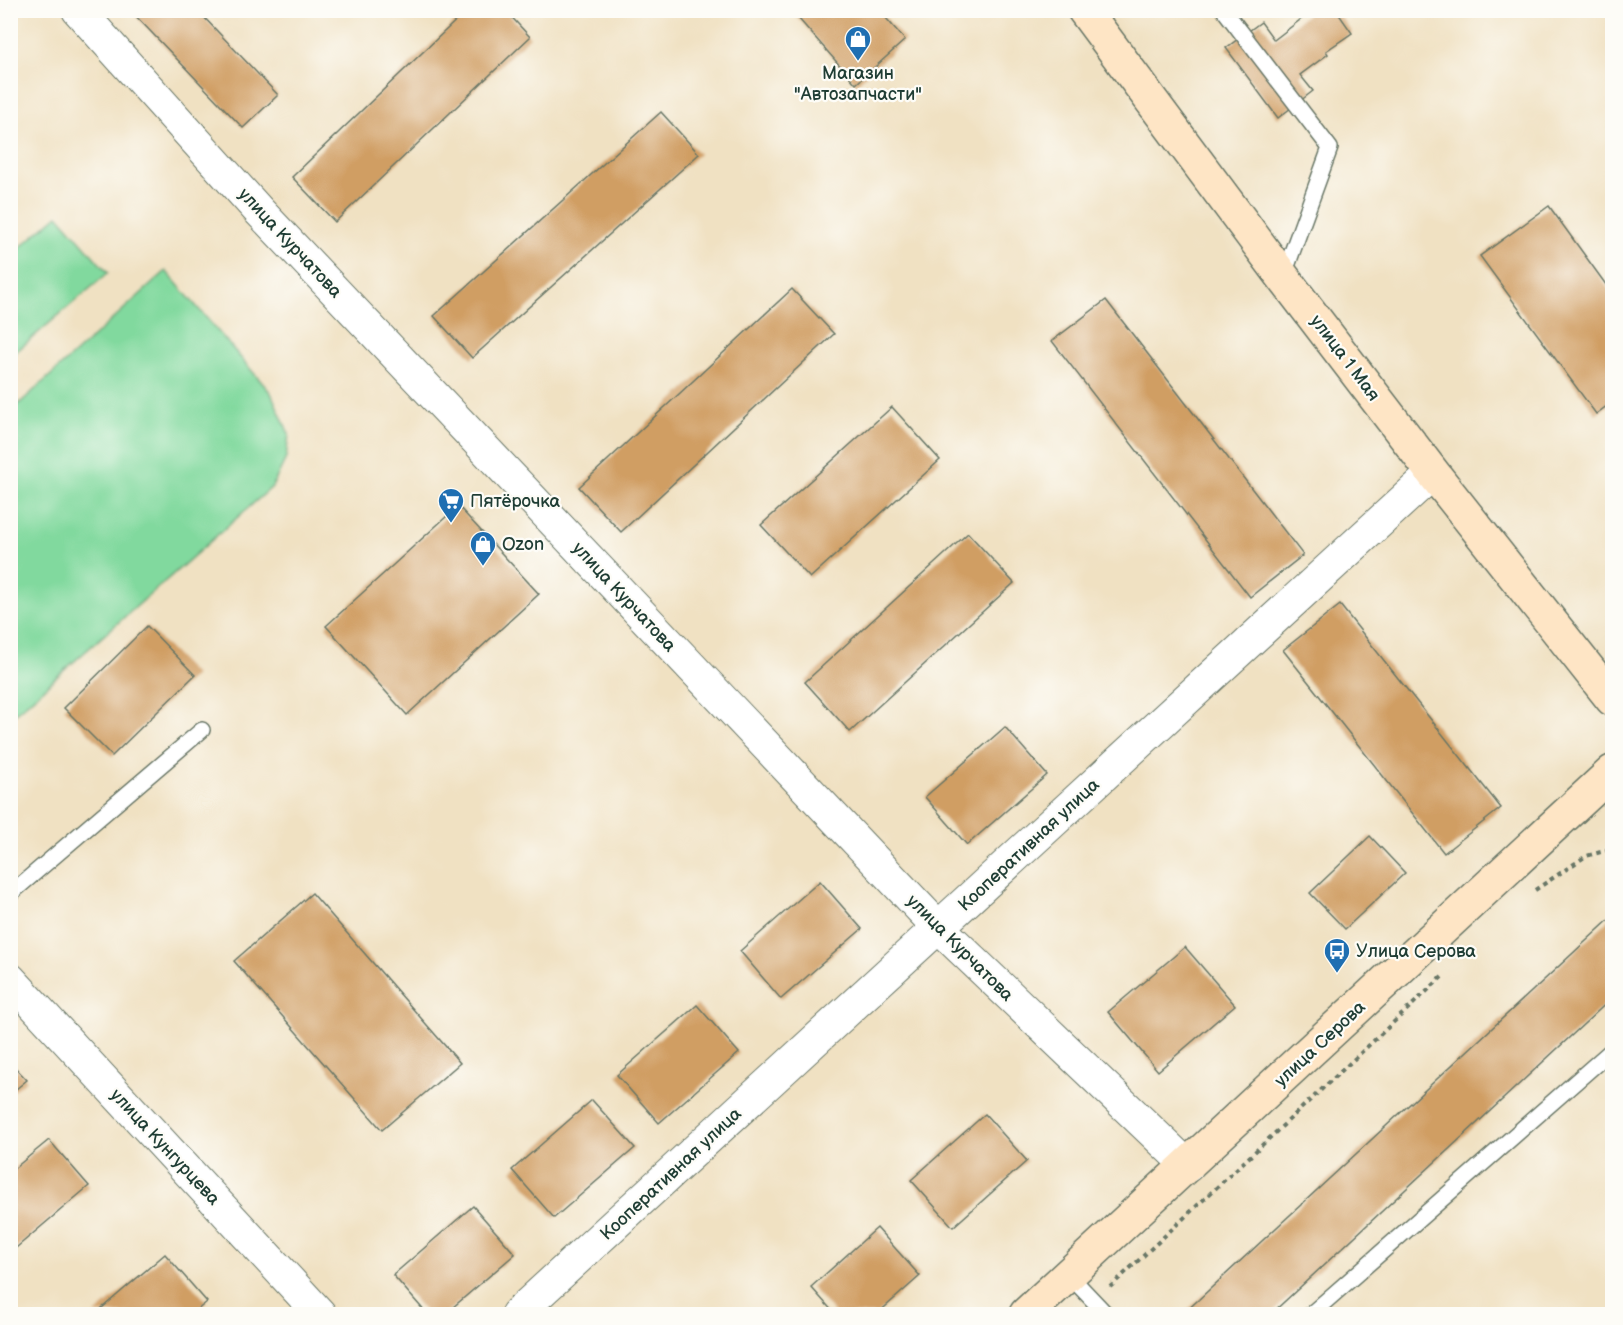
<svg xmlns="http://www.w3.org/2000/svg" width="1623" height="1325" font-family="'Balsamiq Sans',sans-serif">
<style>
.green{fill:#81d99e;stroke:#508b69;stroke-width:1.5}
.building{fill:#d09e63}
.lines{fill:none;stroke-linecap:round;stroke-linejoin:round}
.service-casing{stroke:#687666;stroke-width:18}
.minor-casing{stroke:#687666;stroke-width:34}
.secondary-casing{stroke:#687666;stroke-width:36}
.path{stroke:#687666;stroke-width:4;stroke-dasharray:4.5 4.5;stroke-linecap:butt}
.service{stroke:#fff;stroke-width:15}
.minor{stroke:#fff;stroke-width:32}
.secondary{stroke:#fee5c5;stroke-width:33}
.labels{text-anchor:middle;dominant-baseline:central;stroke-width:4.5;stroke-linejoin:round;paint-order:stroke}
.poi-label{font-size:18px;fill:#1f3d34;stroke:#fdfcf7;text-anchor:start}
.street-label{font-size:18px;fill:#1f3d34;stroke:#fdfcf7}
</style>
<rect width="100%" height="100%" fill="#fdfcf7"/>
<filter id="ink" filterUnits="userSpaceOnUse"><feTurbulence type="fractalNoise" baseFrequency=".0167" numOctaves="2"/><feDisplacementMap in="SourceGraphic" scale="12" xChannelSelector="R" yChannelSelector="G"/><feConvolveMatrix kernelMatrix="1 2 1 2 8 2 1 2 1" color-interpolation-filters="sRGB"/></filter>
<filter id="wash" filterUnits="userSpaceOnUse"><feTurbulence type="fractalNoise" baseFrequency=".008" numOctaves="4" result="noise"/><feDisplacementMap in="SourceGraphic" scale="24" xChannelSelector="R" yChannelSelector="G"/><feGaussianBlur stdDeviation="1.35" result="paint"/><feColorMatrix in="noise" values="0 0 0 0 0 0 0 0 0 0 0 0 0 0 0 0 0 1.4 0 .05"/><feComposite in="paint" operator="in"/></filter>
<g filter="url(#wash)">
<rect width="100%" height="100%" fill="#f0e1c2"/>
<g class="green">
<path d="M58 215 108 273 11 356V255Z"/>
<path d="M166 271 271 393 289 434 286 458 272 487 11 717V411Z"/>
</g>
<g id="blocks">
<g class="building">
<path d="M130 10H197L278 95 243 128Z"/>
<path d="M467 10H505L530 37 335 222 292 177Z"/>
<path d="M791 10H879L905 40 856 84Z"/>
<path d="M1313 10H1336L1352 33 1326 51 1328 54 1300 75 1313 91 1278 118 1226 48 1261 22 1274 40Z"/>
<path d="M661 112 699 154 472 358 434 316Z"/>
<path d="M1549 206 1612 293V402L1596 414 1480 256Z"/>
<path d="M792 289 834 334 621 532 579 487Z"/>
<path d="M1106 300 1303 555 1250 597 1052 341Z"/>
<path d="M892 407 940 460 810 578 761 525Z"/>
<path d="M458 506 539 594 407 715 326 626Z"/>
<path d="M968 533 1014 583 850 732 805 682Z"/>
<path d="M1340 605 1501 808 1444 853 1283 650Z"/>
<path d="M147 626 195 675 112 756 64 708Z"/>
<path d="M1005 727 1047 775 967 845 925 797Z"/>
<path d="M1370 836 1405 873 1345 929 1310 893Z"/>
<path d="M820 881 862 929 781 999 740 951Z"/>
<path d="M312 893 460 1063 382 1130 234 961Z"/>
<path d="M1612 917V998L1271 1314H1183Z"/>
<path d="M1185 947 1235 1005 1158 1071 1108 1012Z"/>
<path d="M697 1005 739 1053 659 1123 617 1075Z"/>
<path d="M10 1062 27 1080 10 1094Z"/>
<path d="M592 1100 635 1148 554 1218 512 1170Z"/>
<path d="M985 1114 1027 1161 953 1227 911 1180Z"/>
<path d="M49 1140 89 1186 10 1253V1172Z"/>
<path d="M473 1206 515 1254 445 1314H427L393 1275Z"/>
<path d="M877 1228 920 1276 877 1314H835L811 1287Z"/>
<path d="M165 1254 207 1302 192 1314H95Z"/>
</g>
</g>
</g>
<g filter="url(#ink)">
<use href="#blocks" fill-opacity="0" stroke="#687666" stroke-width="1.5"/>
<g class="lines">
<g class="service-casing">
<g id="service">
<path d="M1224 10 1330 148 1283 277"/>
<path d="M10 894 202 730"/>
<path d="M1069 1275 1106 1314"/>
<path d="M1311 1314 1612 1050"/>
</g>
</g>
<g class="minor-casing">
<g id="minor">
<path d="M78 10 260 212 939 928 1188 1166"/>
<path d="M10 979 320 1314"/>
<path d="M517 1314 1433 473"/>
</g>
</g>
<g class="secondary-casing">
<g id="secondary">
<path d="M1084 10 1283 277 1433 473 1612 699"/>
<path d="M1026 1314 1612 772"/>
</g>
</g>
<g class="path">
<path d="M1535 890 1586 856 1612 849"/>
<path d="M1110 1287 1442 977"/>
</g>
<use href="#service" class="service"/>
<use href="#minor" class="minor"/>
<use href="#secondary" class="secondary"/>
</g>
</g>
<defs>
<g id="shop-pin" transform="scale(1.35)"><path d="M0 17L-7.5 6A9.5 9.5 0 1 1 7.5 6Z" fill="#1f6fb2" stroke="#fdfcf7"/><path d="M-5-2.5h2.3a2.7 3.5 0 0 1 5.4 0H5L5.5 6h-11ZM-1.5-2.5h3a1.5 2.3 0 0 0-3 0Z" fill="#fff"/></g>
<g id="supermarket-pin" transform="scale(1.35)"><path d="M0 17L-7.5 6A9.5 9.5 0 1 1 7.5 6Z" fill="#1f6fb2" stroke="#fdfcf7"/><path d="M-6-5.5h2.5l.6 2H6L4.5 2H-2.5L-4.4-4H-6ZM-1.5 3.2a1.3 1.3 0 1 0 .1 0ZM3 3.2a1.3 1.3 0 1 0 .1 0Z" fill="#fff"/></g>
<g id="bus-pin" transform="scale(1.35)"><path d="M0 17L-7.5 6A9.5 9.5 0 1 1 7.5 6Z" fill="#1f6fb2" stroke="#fdfcf7"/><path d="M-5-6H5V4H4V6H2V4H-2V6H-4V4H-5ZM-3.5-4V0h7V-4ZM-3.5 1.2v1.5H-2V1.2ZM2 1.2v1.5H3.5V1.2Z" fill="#fff"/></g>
</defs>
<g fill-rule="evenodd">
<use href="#shop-pin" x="858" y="39"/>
<use href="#supermarket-pin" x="451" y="501"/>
<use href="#shop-pin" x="483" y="544"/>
<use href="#bus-pin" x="1337" y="951"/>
</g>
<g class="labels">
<g class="poi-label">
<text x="858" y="73" text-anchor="middle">Магазин<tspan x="858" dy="21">"Автозапчасти"</tspan></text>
<text x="470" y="501">Пятёрочка</text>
<text x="502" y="544">Ozon</text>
<text x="1356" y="951">Улица Серова</text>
</g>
<g class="street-label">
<text transform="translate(290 243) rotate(47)">улица Курчатова</text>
<text transform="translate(1345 358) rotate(53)">улица 1 Мая</text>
<text transform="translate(624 597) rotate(47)">улица Курчатова</text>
<text transform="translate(1029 845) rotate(-43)">Кооперативная улица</text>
<text transform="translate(960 948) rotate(45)">улица Курчатова</text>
<text transform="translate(1320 1044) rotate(-43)">улица Серова</text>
<text transform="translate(165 1147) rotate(47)">улица Кунгурцева</text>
<text transform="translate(671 1174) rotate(-43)">Кооперативная улица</text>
</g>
</g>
<rect width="1623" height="1325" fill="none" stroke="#fdfcf7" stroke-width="36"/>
</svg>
